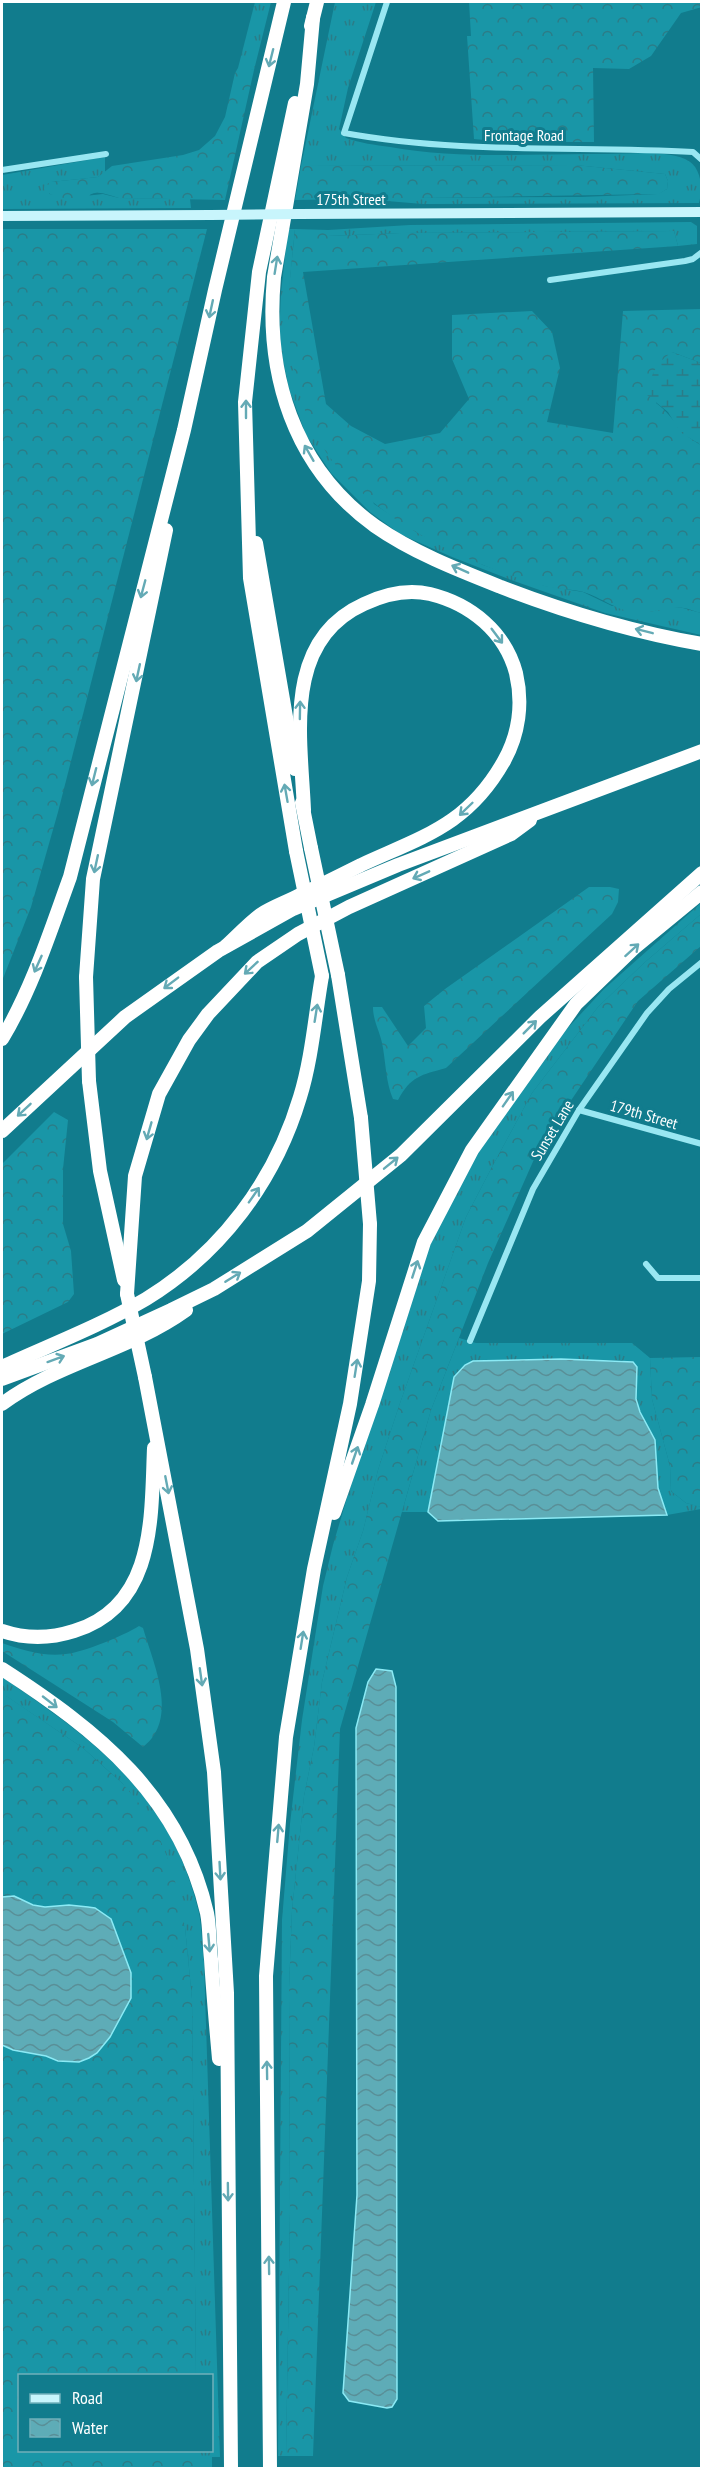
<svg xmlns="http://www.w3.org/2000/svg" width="703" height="2470" font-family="'PT Sans Narrow',sans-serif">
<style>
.grass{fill:url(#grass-tufts)}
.forest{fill:url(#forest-crowns)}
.wetland{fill:url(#wetland-marsh)}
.water{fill:url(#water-waves);stroke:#8beaf5;stroke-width:1.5}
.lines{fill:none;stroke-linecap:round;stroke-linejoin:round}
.street{stroke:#99e7f2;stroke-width:6}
.secondary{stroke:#c8f5fc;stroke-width:10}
.highway{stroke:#fff;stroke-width:14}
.secondary-bridge{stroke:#c8f5fc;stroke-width:10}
.highway-bridge{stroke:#fff;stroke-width:14}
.oneway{stroke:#64aab5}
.labels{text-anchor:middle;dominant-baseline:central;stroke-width:6;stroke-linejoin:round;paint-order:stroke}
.street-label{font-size:16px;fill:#fff;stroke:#117c8d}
</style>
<defs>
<pattern id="grass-tufts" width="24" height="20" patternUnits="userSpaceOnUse" patternTransform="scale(1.5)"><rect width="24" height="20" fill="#1996a7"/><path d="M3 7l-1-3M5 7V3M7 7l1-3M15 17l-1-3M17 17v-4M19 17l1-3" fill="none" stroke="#2b7c87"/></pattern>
<pattern id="forest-crowns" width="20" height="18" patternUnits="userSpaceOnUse" patternTransform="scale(1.5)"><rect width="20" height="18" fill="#1996a7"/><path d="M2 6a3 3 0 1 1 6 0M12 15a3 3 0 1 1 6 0" fill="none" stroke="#2b7c87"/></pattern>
<pattern id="wetland-marsh" width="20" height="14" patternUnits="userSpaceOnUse" patternTransform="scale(1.5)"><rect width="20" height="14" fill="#1996a7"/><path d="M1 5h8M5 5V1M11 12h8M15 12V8" fill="none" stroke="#2b7c87"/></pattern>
<pattern id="water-waves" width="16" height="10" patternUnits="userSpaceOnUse" patternTransform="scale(1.5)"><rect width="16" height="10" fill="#5eacb7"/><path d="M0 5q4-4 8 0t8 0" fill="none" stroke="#598f97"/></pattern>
</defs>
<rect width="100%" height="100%" fill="#117c8d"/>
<g class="grass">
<path d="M255 2H271L254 70 238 68Z"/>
<path d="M335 2H376L348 88 339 129 346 138C360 143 375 145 390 147 463 160 535 153 608 154 632 154 663 150 685 159 702 166 703 189 699 203L423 204 351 198 581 197 658 194 667 189 668 181 665 174 575 165 301 166Z"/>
<path d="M105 157V172L98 177 51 182 49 194 76 197 103 194 119 198 190 199 191 208 2 209V175Z"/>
<path d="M691 222 697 226V244L678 246 674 231 401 233 328 236V230L410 225Z"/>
<path d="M288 229H295L290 279 289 332 374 504 420 534 483 565 545 586 583 592 612 606 683 608 701 613V635L605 613 514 581 452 557 400 534 370 512 331 473 306 435 289 389 279 340 281 293Z"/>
<path d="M701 903V914L644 963 598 1007 532 1093 492 1167 466 1217 399 1406 378 1470 363 1531 347 1577 322 1682 314 1747 304 1796 292 1910 289 1988 290 2211 286 2456H278L282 1920 290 1824 302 1720 323 1586 333 1545 369 1424 429 1243 480 1145 565 1031 604 989Z"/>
<path d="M459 1338 476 1343H632L650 1358 652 1399 670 1466 671 1491 686 1503 702 1507 701 1509 667 1515 658 1488 655 1440 640 1412 636 1399 637 1377 622 1360 473 1361 454 1377 428 1512H402L431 1410Z"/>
<path d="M2 1677C96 1742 171 1794 199 1913 202 1929 202 1946 204 1963L220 2457H197V2452L20 2450H212V2376L196 2375 192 1999 185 1927 123 1784 83 1748 6 1696 2 1700Z"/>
</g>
<g class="forest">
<path d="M469 2H701L702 7 681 13 651 56 629 69 593 68 594 142H506L474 139 467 36H471Z"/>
<path d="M244 67 254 70 225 200 119 198C111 196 103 192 95 193 86 195 94 195 86 197 74 200 52 199 44 189L45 185 51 182 98 177 112 166 183 155 199 150 215 136 225 117 235 73 238 68Z"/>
<path d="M575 165 665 174 668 181 667 189 659 194 295 200 301 166Z"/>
<path d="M2 229H207L58 812 31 907 2 981Z"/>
<path d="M295 229 328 230 329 236 401 233 674 231 678 246 303 272 326 404 351 426 385 444 440 433 469 399 452 359V315L532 311 552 332 560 368 547 422 613 433 623 311 701 309V363L672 352 656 403C676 418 678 433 701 445V613C696 612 690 609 684 608 668 606 651 614 634 612 614 610 599 595 579 591 568 589 555 589 544 586 458 561 355 513 313 430 299 401 292 365 289 333 286 299 292 263 295 229Z"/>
<path d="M589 887H610L619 889 618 902 612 914 446 1068C421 1075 411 1076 398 1100L393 1099C386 1082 386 1066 383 1048 381 1033 373 1022 373 1007H382L408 1046 426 1028 424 1006 445 989Z"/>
<path d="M701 914V946L638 1001 539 1148 488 1263 431 1410 340 1729 313 2456H286L290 2211 289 1988 292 1910 304 1796 314 1747 322 1682 347 1577 363 1531 378 1470 399 1406 466 1217 492 1167 532 1093 598 1007 644 963Z"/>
<path d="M54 1112 68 1120 63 1169V1224L71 1251 74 1294 68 1302 2 1334V1164Z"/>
<path d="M701 1357H702L701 1507 686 1503 671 1491 670 1466 652 1399 650 1358Z"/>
<path d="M139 1626 143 1628C153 1663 180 1719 143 1747L113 1722 2 1651V1643C22 1650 44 1657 66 1654 84 1652 123 1636 139 1626Z"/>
<path d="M2 1693 83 1748 123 1784 152 1819 173 1872 185 1927 192 1999 196 2375 20 2376V2450L197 2451V2457H212V2468H2Z"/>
</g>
<path class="wetland" d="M672 352 701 363V445L680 432 668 412 647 395C651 375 655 364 672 352Z"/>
<g class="water">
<path d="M561 1359 633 1362 637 1367 636 1399 640 1412 655 1440 658 1488 667 1515 438 1521 428 1512 454 1377 465 1365 473 1361Z"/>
<path d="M376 1669 392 1671 396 1687 397 2399 392 2407 387 2408 349 2401 343 2393 357 2195 356 1728 368 1682Z"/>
<path d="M14 1896 33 1905 45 1907 69 1905 88 1907 95 1908 111 1919 131 1973V1998L110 2037 97 2053 89 2058 79 2062 58 2061 46 2056 13 2050 2 2045V1897Z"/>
</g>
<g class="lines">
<g class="street">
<path d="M387 2 344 133C459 154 576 146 693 152L702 160"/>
<path d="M2 170 106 154"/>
<path d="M550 280 685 261 693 259 702 252"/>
<path d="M579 1110 702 1144"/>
<path d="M646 1264 658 1278H702"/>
<path d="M470 1341 533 1189 579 1110 647 1013 669 989 702 962"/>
</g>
<g class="secondary">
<path d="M299 214 702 212"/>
<path d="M2 216 211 215"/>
</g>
<g class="highway">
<path d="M313 18 307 84 274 277C265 374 293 467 375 526 412 552 458 570 501 587 566 612 633 632 702 644"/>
<path d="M311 26 317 2"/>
<path d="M295 103 259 272 245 402 250 578 296 851"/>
<path d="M256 543 295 769"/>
<path d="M302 803 311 848"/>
<path d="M226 946C237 936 248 924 260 915 272 907 287 902 300 895 321 885 341 875 361 865 424 836 468 825 504 761 519 734 523 703 516 673 505 632 471 604 430 594 408 589 385 594 364 604 282 641 301 738 304 810"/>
<path d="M338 975 361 1118"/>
<path d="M86 977 93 879 166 530"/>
<path d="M2 1039C32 989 50 932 70 877L184 430 215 290 284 2"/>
<path d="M89 1081 100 1171 124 1280"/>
<path d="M2 1131 125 1017 218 951 293 909 398 865 702 751"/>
<path d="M127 1294 135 1176 159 1094 189 1040 208 1014 257 962 298 934 349 907 511 834 530 820"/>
<path d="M2 1367C50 1345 100 1326 146 1299 221 1253 275 1181 300 1097 312 1058 315 1016 322 976"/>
<path d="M145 1377 197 1649 214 1772 227 1993 231 2468"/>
<path d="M2 1379 97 1344 171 1310 214 1289 307 1231 401 1155 540 1017 702 873"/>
<path d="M2 1404C57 1363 129 1351 186 1310"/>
<path d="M334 1513 372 1405 424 1242 472 1150 576 1004 635 947 702 892"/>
<path d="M2 1631C26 1639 49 1639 74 1631 156 1606 151 1517 154 1448"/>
<path d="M2 1669C98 1731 180 1796 207 1913 210 1928 209 1944 211 1959 213 1992 216 2025 219 2059"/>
<path d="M270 2468 266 1976 286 1737 314 1569 350 1404 369 1281 370 1224"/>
</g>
<path class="secondary-bridge" d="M211 215 299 214"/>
<g class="highway-bridge">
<path d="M311 848 338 975"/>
<path d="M296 851 322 976"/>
<path d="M86 977 89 1081"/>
<path d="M361 1118 370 1224"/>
<path d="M127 1294 145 1377"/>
</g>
</g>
<defs><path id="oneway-shaft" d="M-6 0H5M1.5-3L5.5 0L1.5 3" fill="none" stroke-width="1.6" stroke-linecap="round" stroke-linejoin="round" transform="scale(1.5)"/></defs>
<g class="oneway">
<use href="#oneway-shaft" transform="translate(271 58) rotate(104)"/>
<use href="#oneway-shaft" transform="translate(276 265) rotate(-81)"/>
<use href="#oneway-shaft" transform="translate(211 309) rotate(102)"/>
<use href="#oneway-shaft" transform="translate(246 409) rotate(-90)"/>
<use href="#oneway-shaft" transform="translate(309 453) rotate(-120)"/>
<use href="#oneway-shaft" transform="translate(460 569) rotate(-156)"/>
<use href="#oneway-shaft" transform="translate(143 589) rotate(105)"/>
<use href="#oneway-shaft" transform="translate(644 631) rotate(-166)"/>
<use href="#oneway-shaft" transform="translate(497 636) rotate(53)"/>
<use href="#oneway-shaft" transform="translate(138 673) rotate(102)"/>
<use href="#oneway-shaft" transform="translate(300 710) rotate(-89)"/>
<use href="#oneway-shaft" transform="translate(94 777) rotate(104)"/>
<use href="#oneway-shaft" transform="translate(286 793) rotate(-100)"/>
<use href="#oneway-shaft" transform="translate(466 809) rotate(136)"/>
<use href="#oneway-shaft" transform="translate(96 864) rotate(102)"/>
<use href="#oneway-shaft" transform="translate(421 875) rotate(156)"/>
<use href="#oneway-shaft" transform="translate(632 950) rotate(-42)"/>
<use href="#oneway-shaft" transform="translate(38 964) rotate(114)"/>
<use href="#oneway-shaft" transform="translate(251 968) rotate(137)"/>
<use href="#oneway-shaft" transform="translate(171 983) rotate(143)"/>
<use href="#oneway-shaft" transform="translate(316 1013) rotate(-81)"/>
<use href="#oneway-shaft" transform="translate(530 1027) rotate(-45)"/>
<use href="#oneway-shaft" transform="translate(508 1099) rotate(-55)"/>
<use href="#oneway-shaft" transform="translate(24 1110) rotate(137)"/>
<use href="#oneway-shaft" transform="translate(149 1131) rotate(106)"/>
<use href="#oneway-shaft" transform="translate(391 1163) rotate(-39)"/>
<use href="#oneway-shaft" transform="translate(254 1195) rotate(-55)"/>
<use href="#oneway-shaft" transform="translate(415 1269) rotate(-72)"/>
<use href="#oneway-shaft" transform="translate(233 1277) rotate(-32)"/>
<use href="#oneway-shaft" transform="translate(56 1359) rotate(-20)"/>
<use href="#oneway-shaft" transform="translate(356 1368) rotate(-81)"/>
<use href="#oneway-shaft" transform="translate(355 1455) rotate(-71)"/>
<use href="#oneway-shaft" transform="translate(167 1485) rotate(79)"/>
<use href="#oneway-shaft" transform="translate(302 1640) rotate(-81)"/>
<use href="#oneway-shaft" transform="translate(201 1677) rotate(82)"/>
<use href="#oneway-shaft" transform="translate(50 1702) rotate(38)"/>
<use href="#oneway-shaft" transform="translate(278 1833) rotate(-85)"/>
<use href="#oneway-shaft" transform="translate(220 1871) rotate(87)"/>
<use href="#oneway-shaft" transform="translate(209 1943) rotate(85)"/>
<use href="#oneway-shaft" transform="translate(267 2070) rotate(-91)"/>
<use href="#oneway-shaft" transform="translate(228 2192) rotate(89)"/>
<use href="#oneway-shaft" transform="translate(269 2265) rotate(-91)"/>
</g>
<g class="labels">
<g class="street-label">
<text x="524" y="135">Frontage Road</text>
<text x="351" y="199">175th Street</text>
<text transform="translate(644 1114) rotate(16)">179th Street</text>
<text transform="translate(552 1130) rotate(-59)">Sunset Lane</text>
</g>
</g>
<rect width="703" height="2470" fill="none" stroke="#ffffff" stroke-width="6"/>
<rect x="18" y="2374" width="195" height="78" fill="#117c8d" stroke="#70b0bb" stroke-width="1.5"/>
<rect x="30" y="2394" width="30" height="9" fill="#c8f5fc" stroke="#70b0bb" stroke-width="1.5"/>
<text x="72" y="2404" font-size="18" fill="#ffffff">Road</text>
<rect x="30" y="2419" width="30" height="18" fill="url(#water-waves)" stroke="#70b0bb" stroke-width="1.5"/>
<text x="72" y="2434" font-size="18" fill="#ffffff">Water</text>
</svg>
